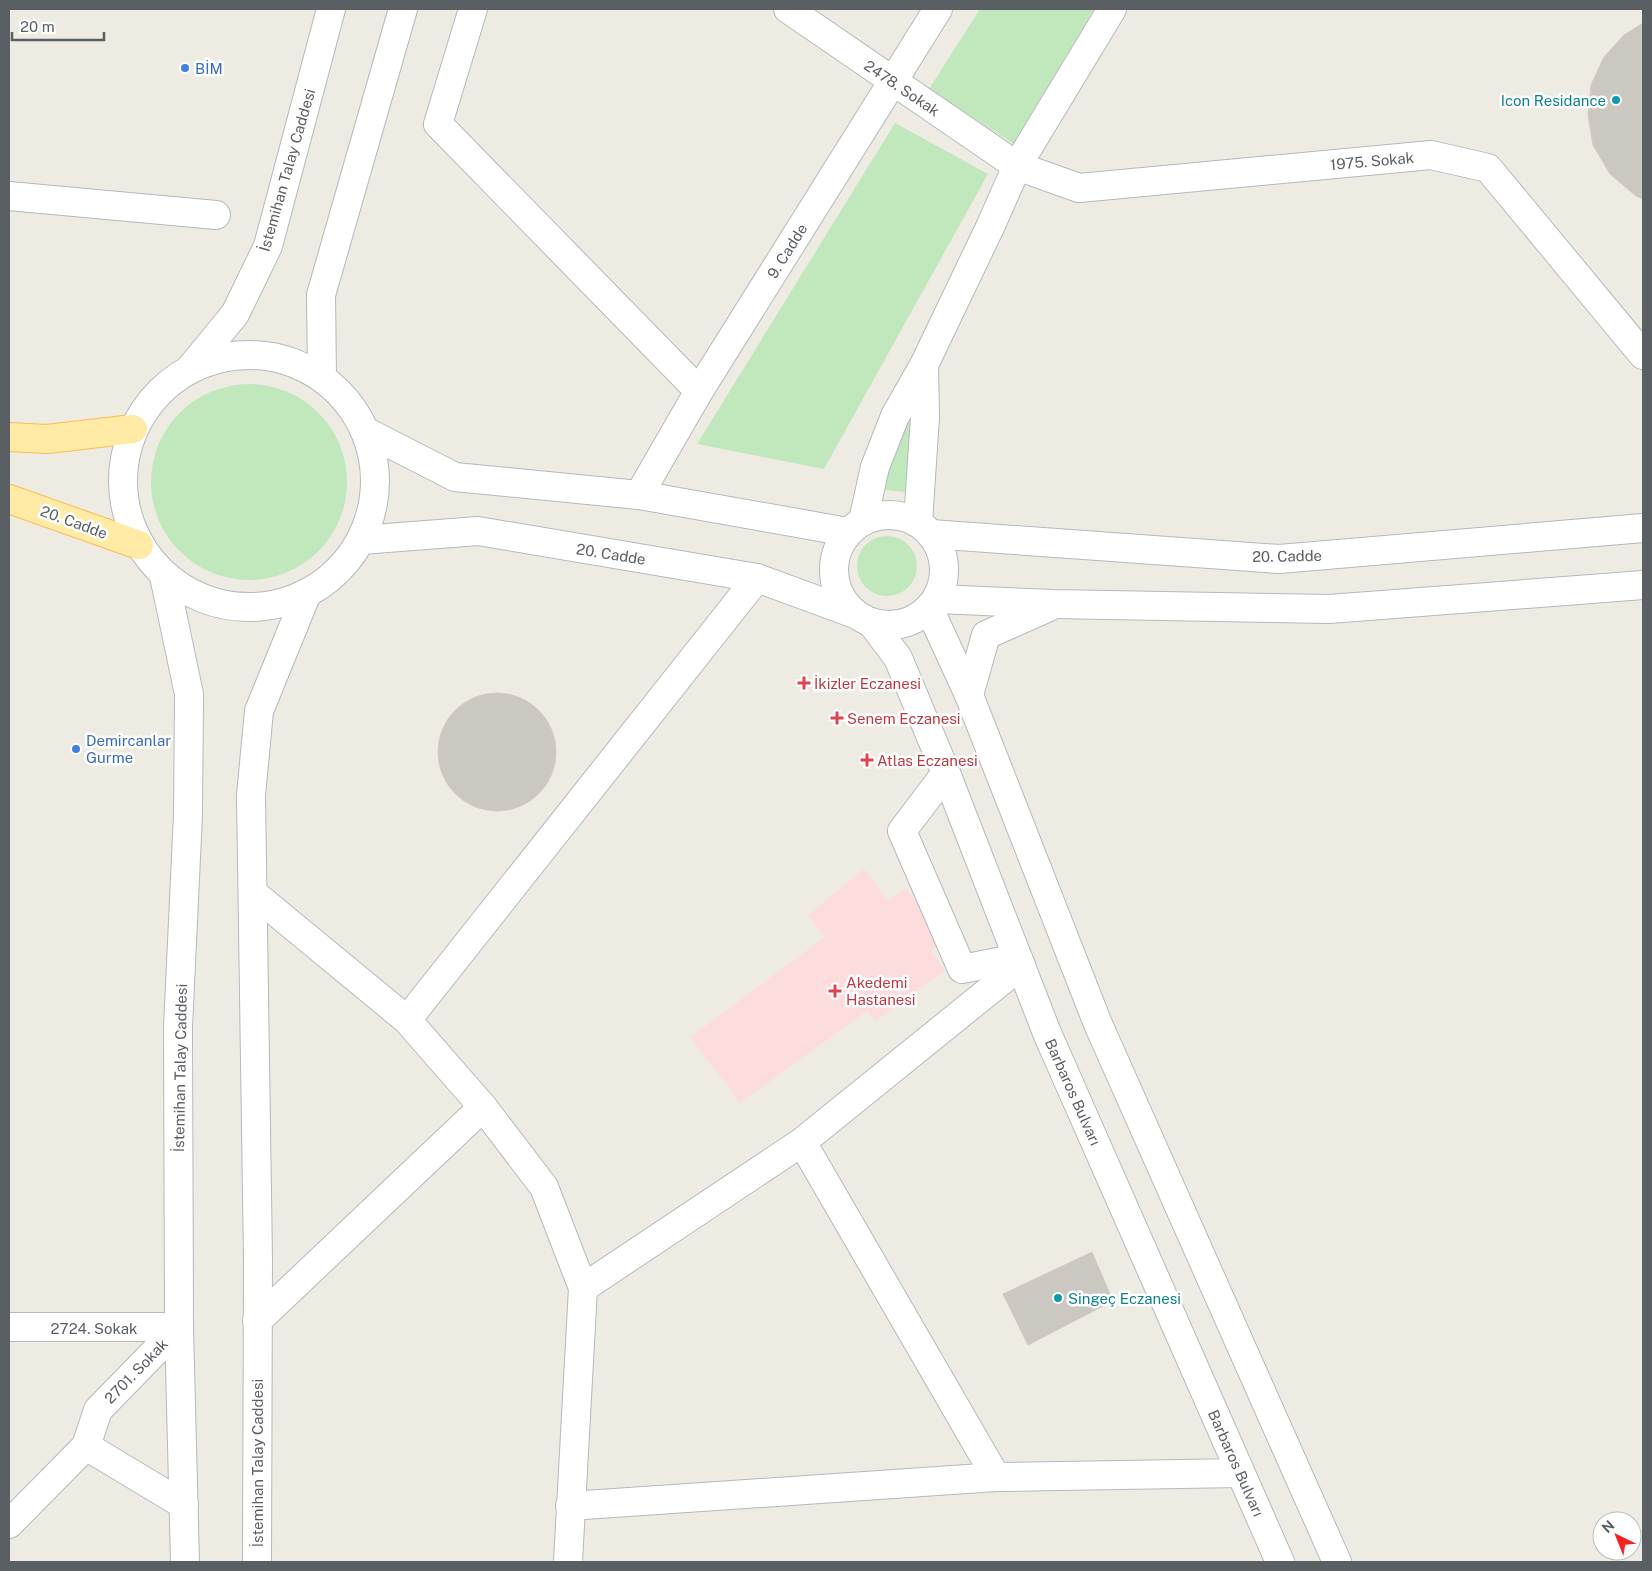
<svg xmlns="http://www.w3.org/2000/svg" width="1652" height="1571" font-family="'Public Sans',sans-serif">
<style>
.medical{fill:#fddddc}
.green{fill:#c0e8bc}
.building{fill:#cbc7c1;stroke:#d3ccc0}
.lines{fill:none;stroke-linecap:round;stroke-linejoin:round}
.minor-casing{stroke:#b5b9bd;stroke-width:30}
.major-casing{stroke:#fabd4f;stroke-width:30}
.minor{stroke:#fff;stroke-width:28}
.major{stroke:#ffeaa6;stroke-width:28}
.shop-dot{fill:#3f7fe0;stroke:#fff;stroke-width:2}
.culture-dot{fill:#0f9aa8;stroke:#fff;stroke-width:2}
.health-dot{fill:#e0444e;stroke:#fff;stroke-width:2}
.labels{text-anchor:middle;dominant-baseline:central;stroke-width:5;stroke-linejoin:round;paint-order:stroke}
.shop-label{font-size:15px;fill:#366cbe;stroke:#fff;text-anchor:start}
.street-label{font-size:15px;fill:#5a5f64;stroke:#fff}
.culture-label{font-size:15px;fill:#0d838f;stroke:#fff;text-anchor:end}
.health-label{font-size:15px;fill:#be3a42;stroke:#fff;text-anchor:start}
</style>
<rect width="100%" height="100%" fill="#eeebe2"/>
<path class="medical" d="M864 869 889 901 905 889 926 908 941 944 931 950 945 971 875 1021 867 1011 740 1103 690 1037 825 937 808 915Z"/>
<g class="green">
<path d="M980 9H1094L1014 144 929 89Z"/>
<path d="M895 123 988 174 824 469 697 444Z"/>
<circle cx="249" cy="482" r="98"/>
<path d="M913 412 912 493 879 489Z"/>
<circle cx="887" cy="566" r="30"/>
</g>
<g class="building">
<path d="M1643 23V199L1636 196 1610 174 1593 145 1588 115 1591 85 1604 57 1624 35Z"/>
<circle cx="497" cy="752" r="59"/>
<path d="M1092 1252 1113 1301 1028 1345 1003 1294Z"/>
</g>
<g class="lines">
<g class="minor-casing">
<g id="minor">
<path d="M473 9 438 124 699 391"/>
<path d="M788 9 1017 166 1079 188 1431 155 1488 168 1643 355"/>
<path d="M9 196 216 215"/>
<circle cx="249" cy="481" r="126"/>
<path d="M189 370 235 314 268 246 331 9"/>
<path d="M322 378 321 295 403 9"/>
<path d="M365 431 455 477 639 495 848 532"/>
<path d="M639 495 699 391 938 9"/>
<circle cx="889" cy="570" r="55"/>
<path d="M863 521 875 467 895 416 924 365 991 225 1017 166 1112 9"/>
<path d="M918 522 925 417 924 366"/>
<path d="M931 534 1279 559 1643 528"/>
<path d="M361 540 478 531 757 578 855 614"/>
<path d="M164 576 189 694 188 815 178 1027 179 1327 185 1562"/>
<path d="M937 599 1053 604 1329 609 1643 585"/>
<path d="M929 608 969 695 1098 1024 1337 1562"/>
<path d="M871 622 898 658 946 773 1047 1033 1280 1562"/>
<path d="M969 695 986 635 1049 607"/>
<path d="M946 773 902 831 962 969 1018 958"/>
<path d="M253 893 407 1020 483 1107 544 1187 583 1288 568 1562"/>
<path d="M407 1020 757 578"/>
<path d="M802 1142 996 1477"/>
<path d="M583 1288 802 1142 1021 965"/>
<path d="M257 1321 483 1107"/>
<path d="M9 1327H179"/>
<path d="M179 1327 98 1410 86 1446 184 1505"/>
<path d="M570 1506 996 1477 1240 1473"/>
<path d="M9 1524 86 1446"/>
<path d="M257 1562 258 1259 251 795 259 711 307 593"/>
</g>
</g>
<g class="major-casing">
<g id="major">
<path d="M9 437 47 439 133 429"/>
<path d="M9 499 139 545"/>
</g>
</g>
<use href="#minor" class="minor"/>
<use href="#major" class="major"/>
</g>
<g class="shop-dot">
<circle cx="185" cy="68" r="5"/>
<circle cx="76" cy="749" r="5"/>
</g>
<g class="culture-dot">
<circle cx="1616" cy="100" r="5"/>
<circle cx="1058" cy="1298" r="5"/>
</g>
<g class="health-dot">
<path d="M801.5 675.5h5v5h5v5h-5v5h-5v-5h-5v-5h5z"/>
<path d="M834.5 710.5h5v5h5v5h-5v5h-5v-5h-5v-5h5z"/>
<path d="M864.5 752.5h5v5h5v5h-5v5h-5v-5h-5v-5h5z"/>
<path d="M832.5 983.5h5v5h5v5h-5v5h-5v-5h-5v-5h5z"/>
</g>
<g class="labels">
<g class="shop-label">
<text x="195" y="68">BİM</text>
<text x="86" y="740">Demircanlar<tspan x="86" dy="17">Gurme</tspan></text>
</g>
<g class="street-label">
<text transform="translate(902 88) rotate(34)">2478. Sokak</text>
<text transform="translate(1372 161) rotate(-5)">1975. Sokak</text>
<text transform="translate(287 170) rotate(-74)">İstemihan Talay Caddesi</text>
<text transform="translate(787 251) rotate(-58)">9. Cadde</text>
<text transform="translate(74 522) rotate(20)">20. Cadde</text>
<text transform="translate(611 554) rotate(9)">20. Cadde</text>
<text transform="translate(1287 556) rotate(-1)">20. Cadde</text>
<text transform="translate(180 1068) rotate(-89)">İstemihan Talay Caddesi</text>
<text transform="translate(1073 1092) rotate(66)">Barbaros Bulvarı</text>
<text x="94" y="1328">2724. Sokak</text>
<text transform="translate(136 1371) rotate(-46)">2701. Sokak</text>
<text transform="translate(257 1463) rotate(-90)">İstemihan Talay Caddesi</text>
<text transform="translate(1236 1463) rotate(66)">Barbaros Bulvarı</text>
</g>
<g class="culture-label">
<text x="1606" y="100">Icon Residance</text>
<text x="1068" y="1298" text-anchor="start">Singeç Eczanesi</text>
</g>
<g class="health-label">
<text x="814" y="683">İkizler Eczanesi</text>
<text x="847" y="718">Senem Eczanesi</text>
<text x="877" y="760">Atlas Eczanesi</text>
<text x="846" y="982">Akedemi<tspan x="846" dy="17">Hastanesi</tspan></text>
</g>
</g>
<rect width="1652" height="1571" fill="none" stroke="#5a5f64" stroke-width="20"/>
<g transform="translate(1617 1536) rotate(317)"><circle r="24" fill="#ffffff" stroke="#bdbfc1"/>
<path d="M0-4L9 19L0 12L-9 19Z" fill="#f42222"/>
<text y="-8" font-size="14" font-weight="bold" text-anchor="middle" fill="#5a5f64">N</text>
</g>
<path d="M12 32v8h92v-8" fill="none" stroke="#5a5f64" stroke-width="2.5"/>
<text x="20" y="32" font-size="15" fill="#5a5f64" stroke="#ffffff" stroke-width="4" paint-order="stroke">20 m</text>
</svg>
